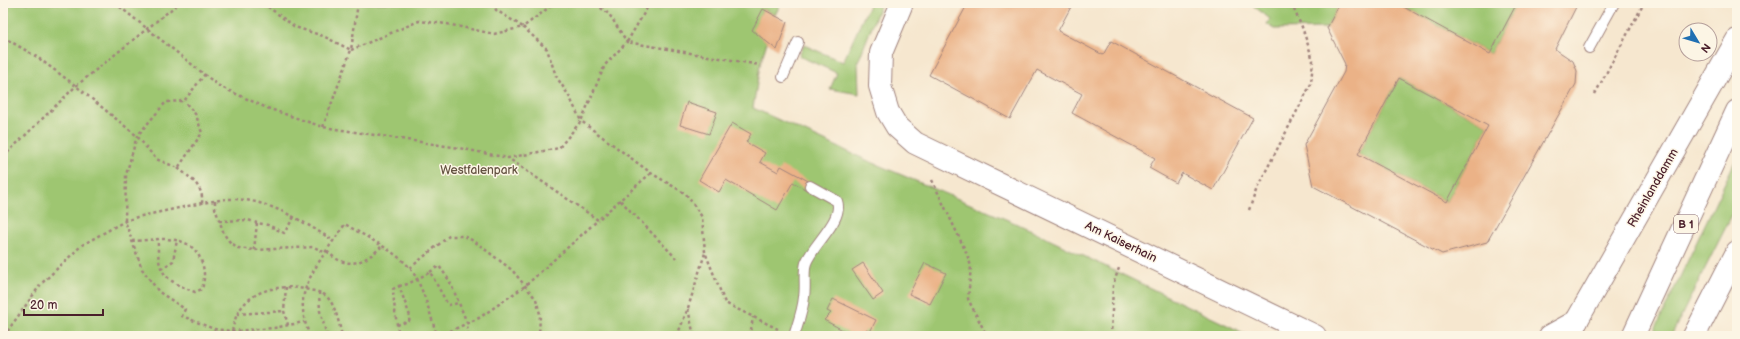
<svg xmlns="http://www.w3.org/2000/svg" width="1740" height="339" font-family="'Balsamiq Sans',sans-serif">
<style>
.green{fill:#9ec671;stroke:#74724e}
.building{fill:#ebb287;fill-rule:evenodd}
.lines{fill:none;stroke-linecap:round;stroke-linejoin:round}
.lane-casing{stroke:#a0837d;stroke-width:12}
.secondary-casing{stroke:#a0837d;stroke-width:24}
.primary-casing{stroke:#a0837d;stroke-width:24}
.path{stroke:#a0837d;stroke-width:2.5;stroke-dasharray:3 3;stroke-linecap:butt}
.lane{stroke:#fff;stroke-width:10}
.secondary{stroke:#fff;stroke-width:22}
.primary{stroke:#fff;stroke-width:22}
.labels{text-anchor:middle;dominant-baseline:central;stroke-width:3;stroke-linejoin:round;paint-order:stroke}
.shield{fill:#fcf5e5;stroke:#7f5f63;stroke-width:1}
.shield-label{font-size:11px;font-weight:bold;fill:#4a1f2b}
.park-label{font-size:12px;fill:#635140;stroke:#fcf5e5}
.street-label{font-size:12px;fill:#4a1f2b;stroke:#fcf5e5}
</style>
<rect width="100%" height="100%" fill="#fcf5e5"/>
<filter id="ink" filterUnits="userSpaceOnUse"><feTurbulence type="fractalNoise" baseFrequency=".025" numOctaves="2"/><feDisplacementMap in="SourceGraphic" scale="8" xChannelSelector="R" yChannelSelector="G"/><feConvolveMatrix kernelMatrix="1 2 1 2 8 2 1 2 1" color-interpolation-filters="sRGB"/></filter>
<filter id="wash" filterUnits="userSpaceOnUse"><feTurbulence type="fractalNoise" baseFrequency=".012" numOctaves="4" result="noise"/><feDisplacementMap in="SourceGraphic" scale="16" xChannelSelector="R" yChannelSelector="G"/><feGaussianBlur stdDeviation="0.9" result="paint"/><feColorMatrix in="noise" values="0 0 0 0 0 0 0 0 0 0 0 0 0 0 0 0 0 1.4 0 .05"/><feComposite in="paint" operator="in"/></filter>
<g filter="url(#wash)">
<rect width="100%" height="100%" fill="#f6e7cf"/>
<g class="green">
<path d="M3 3H781L775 15 763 9 753 30 767 42 760 65 753 108 864 159 1015 223 1250 336H3Z"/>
<path d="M870 3H881L858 62 859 94 830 89 837 73 799 56 804 45 843 62Z"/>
<path d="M1250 3H1340L1327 28 1275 29 1267 24 1270 19Z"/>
<path d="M1402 3H1517L1490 54 1400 5Z"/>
<path d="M1399 78 1488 126 1447 202 1358 154Z"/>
<path d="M1737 157V205L1671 336H1652Z"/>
</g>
<g id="blocks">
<g class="building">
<path d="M968 3H1073L1058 31 1103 55 1111 41 1253 118 1213 190 1182 173 1176 183 1149 168 1155 158 1072 113 1082 94 1037 70 1010 119 929 75Z"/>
<path d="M1340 3H1402L1400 5 1490 54 1517 3H1578L1555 49 1573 61 1577 71 1576 84 1487 242 1442 254 1313 186 1304 145 1344 72 1345 64 1327 28ZM1399 78 1488 126 1447 202 1358 154Z"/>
<path d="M763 9 787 22 777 50 752 30Z"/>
<path d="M687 102 717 112 709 134 680 125Z"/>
<path d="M732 123 751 134 746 142 765 153 760 162 778 172 781 166 812 183 808 191 793 182 777 210 726 180 719 192 699 180Z"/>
<path d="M863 263 883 293 873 300 852 270Z"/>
<path d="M925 263 946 273 930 304 909 294Z"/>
<path d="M833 299 876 320 870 332 866 330 861 336H854L824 320 831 313 827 311Z"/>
</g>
</g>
</g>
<g filter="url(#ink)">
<use href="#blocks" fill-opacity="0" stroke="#a0837d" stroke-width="1"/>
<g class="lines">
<g class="lane-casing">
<g id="lane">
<path d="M1589 48 1614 3"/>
<path d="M783 77 798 42"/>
<path d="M794 336C798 323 803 310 804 297 806 286 803 272 806 263 813 244 844 220 837 201L810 186"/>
</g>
</g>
<g class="secondary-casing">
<g id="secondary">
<path d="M902 3 881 53 880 86 888 112 897 127 915 143 1315 336"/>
<path d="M1550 336 1577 321"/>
</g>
</g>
<g class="primary-casing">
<g id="primary">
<path d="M1568 336 1737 40"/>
<path d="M1633 336 1737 111"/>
<path d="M1694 336 1737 252"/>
</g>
</g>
<g class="path">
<path d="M115 3 219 86 267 108 323 127 459 148 508 158"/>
<path d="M263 3 295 27 323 36 351 50"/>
<path d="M493 3 496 10 523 27 555 3"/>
<path d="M650 3 627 42 760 65"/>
<path d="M726 3H729"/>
<path d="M3 37 37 57 76 86 137 136 156 159 178 168 202 133 196 115 184 101"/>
<path d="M351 50 419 21 447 24 494 34 523 27 547 49 556 76 569 96 581 121 605 65 627 42 609 14 594 3"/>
<path d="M205 74 184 101 166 102 137 136 126 175 125 221 142 269 159 292 185 309 182 316 214 329 232 331 274 328 304 322"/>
<path d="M1595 94 1644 3"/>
<path d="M323 127 351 50 358 3"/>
<path d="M3 157 76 86 179 3"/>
<path d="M178 168C190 178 204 186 202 203 210 202 218 200 226 199 266 197 302 221 334 241"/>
<path d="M651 173 620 200 676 258"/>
<path d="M932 180 966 252 971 266 968 299 987 336"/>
<path d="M620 200 598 220 508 158 559 148 581 121 651 173 686 194 702 217 705 252 725 303 778 329"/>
<path d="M215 201V208L224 234 229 241 238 248 254 250 314 247 326 253"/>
<path d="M1249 210 1257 188 1311 84 1313 60 1302 27 1291 3"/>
<path d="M219 221 248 220 257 223"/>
<path d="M132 241C155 240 188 232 200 258 205 268 205 279 202 289L195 292C163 280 157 272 158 239"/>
<path d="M254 250 257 223 268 225 284 233 294 217"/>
<path d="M327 251C346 271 364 263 381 247"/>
<path d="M410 268 449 236H463L474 241 512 270 536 299 540 314 539 336"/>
<path d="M161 269 173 261 177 240"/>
<path d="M430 272 439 266 449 280 459 303"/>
<path d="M399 286 408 284 430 272 448 305 459 303 467 323 468 336"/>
<path d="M286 287 284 311 288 325"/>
<path d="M319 292 320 311 327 336"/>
<path d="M688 309 694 336"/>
<path d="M237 314 284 311"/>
<path d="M397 325 409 321 410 316 399 286 393 289C394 305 396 320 399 336"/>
<path d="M232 331C234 323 236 314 241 308 256 287 286 284 309 290 315 291 321 292 326 296 336 305 339 324 342 336"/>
<path d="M4 336 41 284 82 245 125 221 137 217 202 203"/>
<path d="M310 336C305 324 302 313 303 300 305 276 332 244 345 224 364 236 394 250 409 267 422 282 431 317 437 336"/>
<path d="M439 336 479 318 525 286 598 220"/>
<path d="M677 336 688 308 705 253"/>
<path d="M750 336 753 317"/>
<path d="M1111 336 1113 285 1119 268"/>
</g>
<use href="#lane" class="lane"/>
<use href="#secondary" class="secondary"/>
<use href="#primary" class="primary"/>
</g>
</g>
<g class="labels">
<rect class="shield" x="1674" y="215" width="24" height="18" rx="3"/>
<g class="shield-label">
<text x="1686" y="224">B 1</text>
</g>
<g class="park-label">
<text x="479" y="170">Westfalenpark</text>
</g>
<g class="street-label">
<text transform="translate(1653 188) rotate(-60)">Rheinlanddamm</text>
<text transform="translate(1121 242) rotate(26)">Am Kaiserhain</text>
</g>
</g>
<rect width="1740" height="339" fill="none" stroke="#fcf5e5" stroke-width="16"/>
<g transform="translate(1698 42) rotate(128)"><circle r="19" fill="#fcf5e5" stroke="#b59f9b"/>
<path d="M0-3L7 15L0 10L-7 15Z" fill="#1f6fb2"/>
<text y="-6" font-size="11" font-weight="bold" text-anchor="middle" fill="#4a1f2b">N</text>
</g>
<path d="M24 309v6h79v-6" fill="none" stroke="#4a1f2b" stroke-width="2"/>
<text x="30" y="309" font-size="12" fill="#4a1f2b" stroke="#fcf5e5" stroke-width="3" paint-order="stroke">20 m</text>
</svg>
